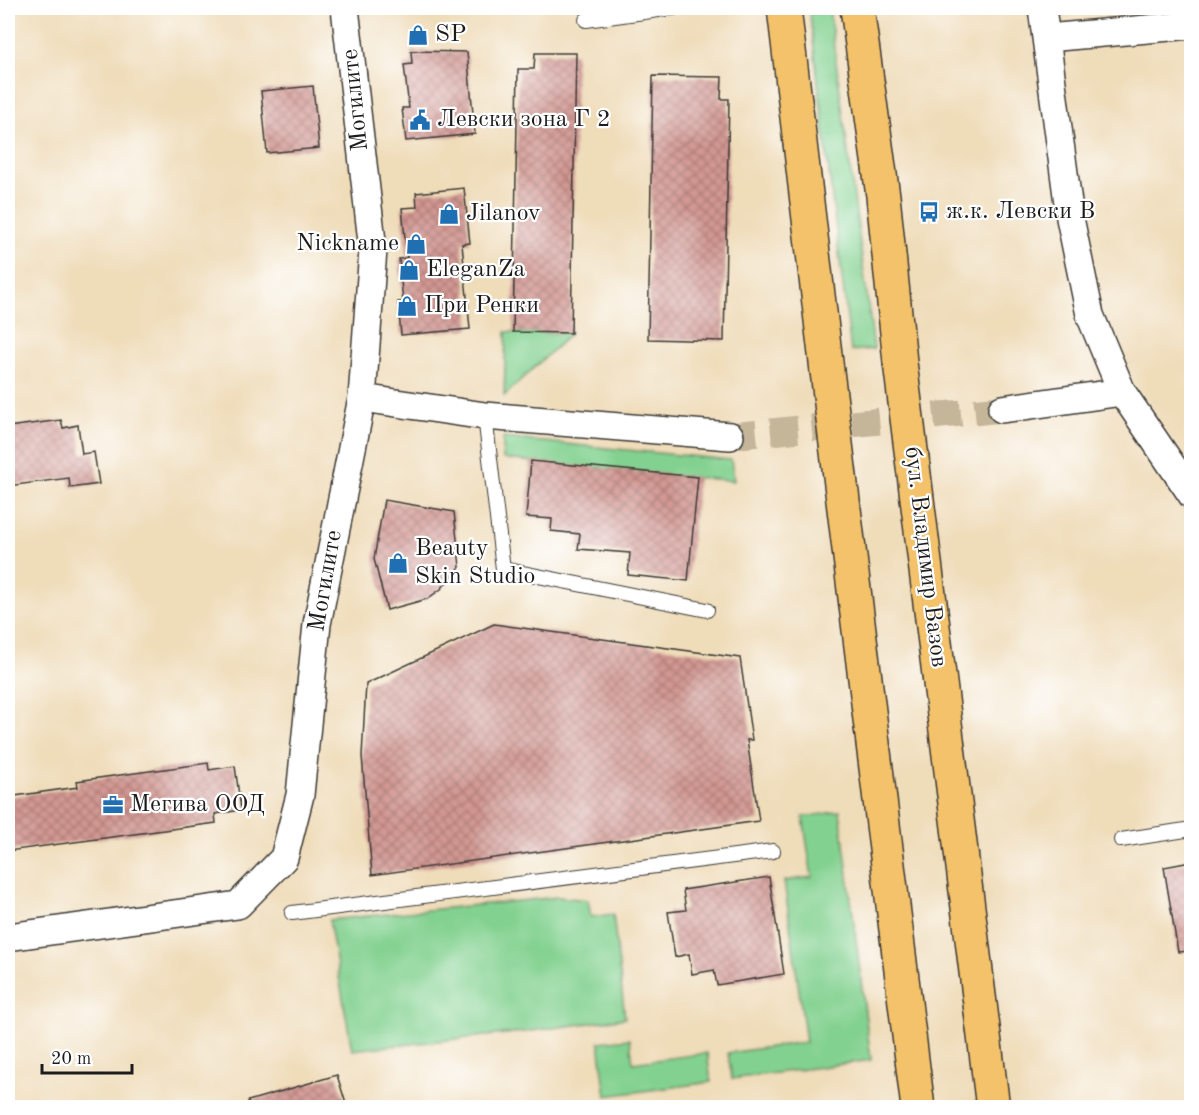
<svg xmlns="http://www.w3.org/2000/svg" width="1199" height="1115" font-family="'Old Standard TT',serif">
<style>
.green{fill:#83d190;stroke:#507656;stroke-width:1.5}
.building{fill:url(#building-cross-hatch)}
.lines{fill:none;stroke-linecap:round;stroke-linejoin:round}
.street-tunnel{stroke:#c5b69a;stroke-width:27;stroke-dasharray:27 14;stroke-linecap:butt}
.lane-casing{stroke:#3c3934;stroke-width:16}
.street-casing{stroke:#3c3934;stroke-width:30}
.primary-casing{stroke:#3c3934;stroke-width:36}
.lane{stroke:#fff;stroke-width:14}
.street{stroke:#fff;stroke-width:27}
.primary{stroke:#f3c26a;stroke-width:33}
.primary-bridge-casing{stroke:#3c3934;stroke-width:36;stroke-linecap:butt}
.primary-bridge{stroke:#f3c26a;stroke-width:33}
.labels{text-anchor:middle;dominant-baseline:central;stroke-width:4.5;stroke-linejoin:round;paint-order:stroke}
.poi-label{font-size:24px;fill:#1c1c1c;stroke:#fff;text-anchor:start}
.street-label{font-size:24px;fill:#1c1c1c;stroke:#fff}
</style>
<defs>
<pattern id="building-cross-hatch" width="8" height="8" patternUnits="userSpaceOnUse" patternTransform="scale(1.5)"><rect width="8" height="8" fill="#d39893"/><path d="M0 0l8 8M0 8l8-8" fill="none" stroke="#aa7b77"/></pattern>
</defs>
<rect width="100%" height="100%" fill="#fff"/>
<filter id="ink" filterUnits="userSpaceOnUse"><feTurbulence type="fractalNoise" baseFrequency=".0167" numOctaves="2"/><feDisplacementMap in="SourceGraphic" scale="12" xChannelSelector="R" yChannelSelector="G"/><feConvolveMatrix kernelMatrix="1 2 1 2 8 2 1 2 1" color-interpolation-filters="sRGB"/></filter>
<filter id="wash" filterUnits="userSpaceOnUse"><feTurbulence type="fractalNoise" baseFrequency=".008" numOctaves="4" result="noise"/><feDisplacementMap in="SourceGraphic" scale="24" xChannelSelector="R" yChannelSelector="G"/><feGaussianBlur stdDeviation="1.35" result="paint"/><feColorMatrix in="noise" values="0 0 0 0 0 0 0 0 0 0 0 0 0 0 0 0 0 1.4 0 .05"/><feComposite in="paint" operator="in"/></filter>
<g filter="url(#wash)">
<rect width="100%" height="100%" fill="#efdcb9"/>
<g class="green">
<path d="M809 8H829L874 349 851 351Z"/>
<path d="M506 332H513L571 333 504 396Z"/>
<path d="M503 438 731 460 734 481 503 459Z"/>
<path d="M840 811 871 1060 732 1079 728 1053 806 1042 784 881 812 877 803 817Z"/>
<path d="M558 897 588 900 591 917 613 914 625 1018 524 1032 352 1050 329 920Z"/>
<path d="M630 1039 633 1063 707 1053 711 1082 606 1096 599 1042Z"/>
</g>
<g id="blocks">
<g class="building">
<path d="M411 51 467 52 475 134 406 141 402 108H409L404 65 412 64Z"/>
<path d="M535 53H576L571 333 513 332 518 69H534Z"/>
<path d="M653 76 722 77 721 99H729L724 341 648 339Z"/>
<path d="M313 86 319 148 267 153 261 91Z"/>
<path d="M464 188 470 243 462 244 470 329 401 335 398 302H403L399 259 407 258 402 208 417 207 416 193Z"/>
<path d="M61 420 63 428 78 425 82 454 94 452 99 484 70 488 69 478 8 486V427Z"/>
<path d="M531 461 698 477 688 581 628 575 630 553 578 549 580 534 551 531 552 519 526 517Z"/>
<path d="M384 500 454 512 460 567 441 589 427 599 387 610 374 559Z"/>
<path d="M494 624 740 658 752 740H747L759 821 372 875 362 756 366 684Z"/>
<path d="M208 763 209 770 235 766 241 810 215 814 216 823 8 851V797L78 787 77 781Z"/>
<path d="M1191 862V951L1178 952 1164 867Z"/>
<path d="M769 877 784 974 717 985 714 970 692 974 689 954 675 957 668 912 686 910 683 890Z"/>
<path d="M337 1075 347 1107H249L248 1101Z"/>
</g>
</g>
</g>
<g filter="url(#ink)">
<use href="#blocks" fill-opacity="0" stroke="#3c3934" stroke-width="1.5"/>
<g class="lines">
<path class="street-tunnel" d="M730 436 1002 409"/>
<g class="lane-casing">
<g id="lane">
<path d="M586 20 673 8"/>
<path d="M485 416 503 569 707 610"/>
<path d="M1121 840 1192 829"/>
<path d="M292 913 773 851"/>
</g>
</g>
<g class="street-casing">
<g id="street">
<path d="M1042 8 1070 218 1090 315 1122 392 1192 495"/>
<path d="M1047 38 1192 25"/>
<path d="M362 398 485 416 730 436"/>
<path d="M1002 409 1122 392"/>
<path d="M8 937 238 905 284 858 300 795 317 624 362 398 373 250 345 8"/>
</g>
</g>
<g class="primary-casing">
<g id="primary">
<path d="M784 8 827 371"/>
<path d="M857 8 883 196 900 362"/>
</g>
</g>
<use href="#lane" class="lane"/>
<use href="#street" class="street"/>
<use href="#primary" class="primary"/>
<g class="primary-bridge-casing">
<g id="primary-bridge">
<path d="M900 362 993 1108"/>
<path d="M827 371 918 1108"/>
</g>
</g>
<use href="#primary-bridge" class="primary-bridge"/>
</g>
</g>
<defs>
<g id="shop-bare" transform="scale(1.62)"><path d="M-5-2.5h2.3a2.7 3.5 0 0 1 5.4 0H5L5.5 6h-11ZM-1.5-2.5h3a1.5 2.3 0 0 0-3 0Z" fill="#1f6fb2" stroke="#fff" stroke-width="2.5" paint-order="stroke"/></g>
<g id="civic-bare" transform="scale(1.62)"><path d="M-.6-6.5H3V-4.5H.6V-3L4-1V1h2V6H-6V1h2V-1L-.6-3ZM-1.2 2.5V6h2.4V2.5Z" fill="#1f6fb2" stroke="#fff" stroke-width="2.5" paint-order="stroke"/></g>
<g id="bus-bare" transform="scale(1.62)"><path d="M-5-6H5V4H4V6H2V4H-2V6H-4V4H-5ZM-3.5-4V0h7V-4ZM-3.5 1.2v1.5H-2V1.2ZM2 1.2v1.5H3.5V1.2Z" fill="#1f6fb2" stroke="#fff" stroke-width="2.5" paint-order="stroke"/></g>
<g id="office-bare" transform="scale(1.62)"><path d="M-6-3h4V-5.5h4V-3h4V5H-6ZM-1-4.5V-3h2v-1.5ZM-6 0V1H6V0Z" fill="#1f6fb2" stroke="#fff" stroke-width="2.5" paint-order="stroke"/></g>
</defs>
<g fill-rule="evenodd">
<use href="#shop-bare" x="418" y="35"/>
<use href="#civic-bare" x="420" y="120"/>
<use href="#bus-bare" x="929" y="212"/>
<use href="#shop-bare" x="449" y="214"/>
<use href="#shop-bare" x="416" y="244"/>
<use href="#shop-bare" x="409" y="270"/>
<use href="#shop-bare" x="407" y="306"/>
<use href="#shop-bare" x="398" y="563"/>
<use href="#office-bare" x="113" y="805"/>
</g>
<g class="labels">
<g class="poi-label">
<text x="435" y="35">SP</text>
<text x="437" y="120">Левски зона Г 2</text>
<text x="946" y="212">ж.к. Левски В</text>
<text x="466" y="214">Jilanov</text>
<text x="399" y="244" text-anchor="end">Nickname</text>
<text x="426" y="270">EleganZa</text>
<text x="424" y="306">При Ренки</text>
<text x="415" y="549">Beauty<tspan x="415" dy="28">Skin Studio</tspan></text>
<text x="130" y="805">Мегива ООД</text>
</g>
<g class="street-label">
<text transform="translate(356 100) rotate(-96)">Могилите</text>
<text transform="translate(925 557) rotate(83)">бул. Владимир Вазов</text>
<text transform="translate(326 581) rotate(-80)">Могилите</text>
</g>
</g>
<rect width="1199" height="1115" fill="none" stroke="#fff" stroke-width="30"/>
<path d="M42 1064v9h90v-9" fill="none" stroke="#1c1c1c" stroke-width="3"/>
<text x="51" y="1064" font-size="18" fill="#1c1c1c" stroke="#ffffff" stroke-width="4.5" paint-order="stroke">20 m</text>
</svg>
